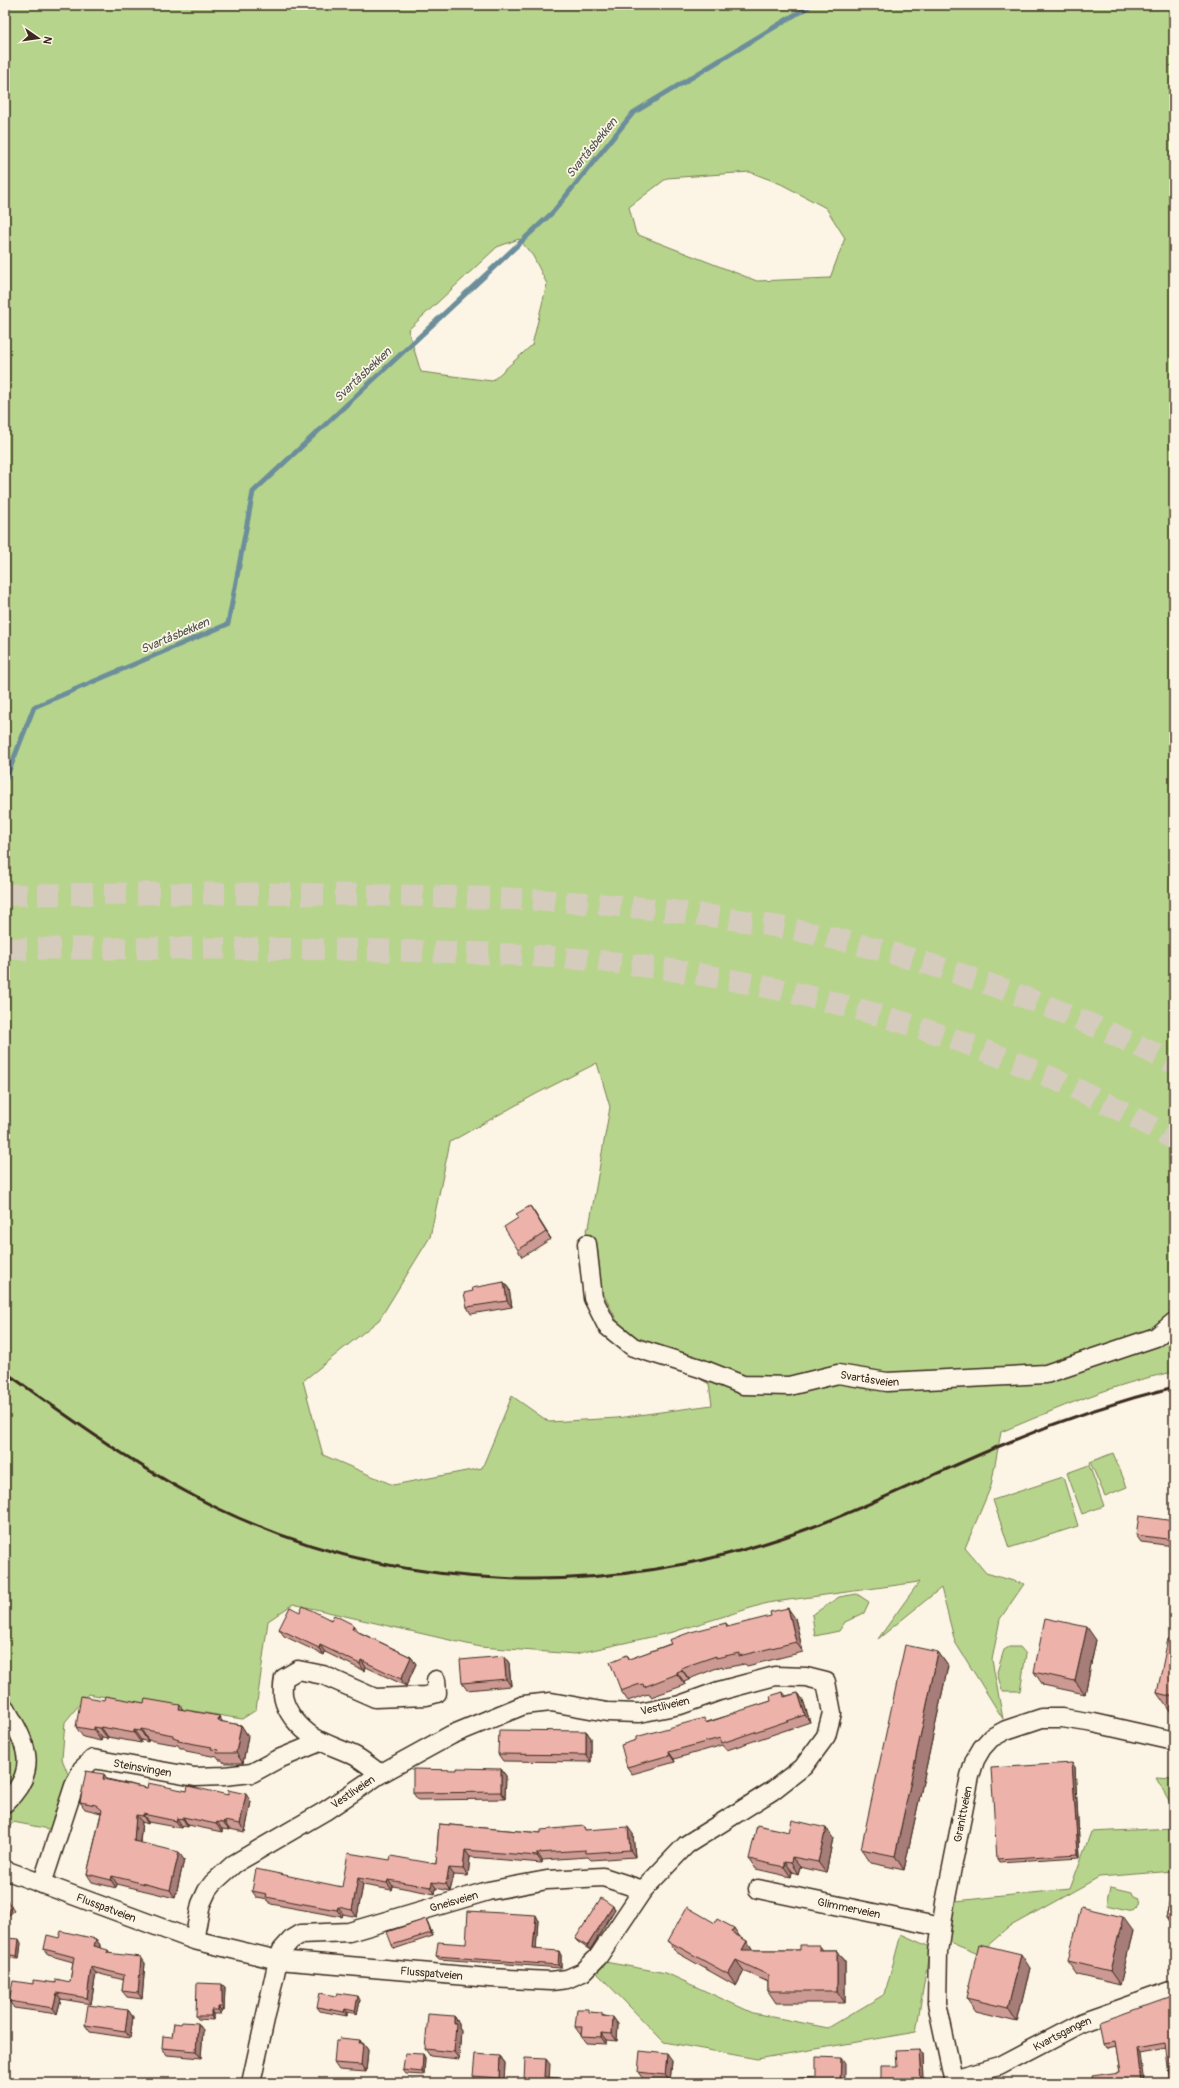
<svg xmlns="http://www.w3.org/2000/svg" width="1179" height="2088" font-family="Pangolin,sans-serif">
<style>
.green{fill:#b7d48c;stroke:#797f55;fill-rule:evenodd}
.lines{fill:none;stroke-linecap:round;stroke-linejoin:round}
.stream{stroke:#6c8e9b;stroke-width:5}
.trunk-tunnel{stroke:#d5ccbd;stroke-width:22;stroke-dasharray:22 11;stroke-linecap:butt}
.minor-casing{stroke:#3b2a1e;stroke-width:21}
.minor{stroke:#fcf5e5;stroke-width:18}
.rail{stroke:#3b2a1e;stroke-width:3}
.wall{fill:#cc9a93;stroke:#3b2a1e}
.shaded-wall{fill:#a67d78;stroke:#3b2a1e}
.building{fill:#edb3ab;stroke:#3b2a1e}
.labels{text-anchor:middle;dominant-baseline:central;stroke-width:3.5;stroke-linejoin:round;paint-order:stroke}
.street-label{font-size:11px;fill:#3b2a1e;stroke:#fcf5e5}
.water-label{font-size:12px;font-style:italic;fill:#505452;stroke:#fcf5e5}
</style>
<rect width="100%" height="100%" fill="#fcf5e5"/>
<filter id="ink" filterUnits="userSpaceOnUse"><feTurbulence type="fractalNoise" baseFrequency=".025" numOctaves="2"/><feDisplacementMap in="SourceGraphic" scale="8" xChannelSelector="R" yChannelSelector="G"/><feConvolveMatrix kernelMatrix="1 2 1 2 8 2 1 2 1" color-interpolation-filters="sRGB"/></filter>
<g filter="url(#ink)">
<g class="green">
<path d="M5 5H1174V1372C1114 1383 1057 1409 1001 1432L991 1486 965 1548 986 1573 1024 1584 1000 1619 992 1660 1003 1719 955 1642 941 1588 878 1639 919 1582 767 1603 673 1632 575 1654 480 1647 293 1604 268 1621 256 1710 242 1719 88 1694 65 1722 62 1759 70 1779 54 1830 13 1822 5 1833ZM750 172 781 184 826 208 845 238 830 278 757 281 636 234 629 207 667 178ZM519 239 533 256 547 284 532 345 492 381 421 372 408 330 497 247ZM597 1063 610 1107 589 1227 586 1229 591 1269 624 1335 709 1384 712 1405 617 1418 549 1422 512 1396 482 1468 393 1485 323 1455 303 1381 379 1320 430 1237 450 1142 536 1094Z"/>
<path d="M1113 1453 1127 1487 1105 1496 1090 1462Z"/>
<path d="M1089 1465 1104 1506 1082 1514 1067 1473Z"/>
<path d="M1063 1477 1078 1526 1009 1548 993 1500Z"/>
<path d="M857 1594 869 1602 864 1613 845 1622 839 1631 815 1636 812 1615 839 1597Z"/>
<path d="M1009 1647H1020L1026 1654 1020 1691H1002L997 1672 1004 1650Z"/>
<path d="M1156 1778 1174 1779V1805L1171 1804Z"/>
<path d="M1174 1828V1871L1099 1877 1009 1927 978 1954 947 1941 956 1901 1070 1889 1091 1832Z"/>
<path d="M1111 1887 1132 1892 1134 1897 1139 1899 1138 1906 1133 1911 1107 1905Z"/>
<path d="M901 1934 930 1947 916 2032 757 2059 664 2042 596 1972 605 1962 666 1973 753 2013 828 2028 885 1994Z"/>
</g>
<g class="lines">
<path class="stream" d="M5 781 34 707 228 624 253 492 553 212 633 113 811 5"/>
<g class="trunk-tunnel">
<path d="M5 895C125 893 245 893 365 895 508 897 649 902 790 929 924 955 1052 1003 1174 1063"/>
<path d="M5 949C126 948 246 948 367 950 461 952 556 954 650 967 832 991 1014 1048 1174 1139"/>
</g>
<g class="minor-casing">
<g id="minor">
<path id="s1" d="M587 1244 593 1298 607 1326 633 1347 700 1368 743 1385 789 1386 838 1374 887 1382 1046 1374 1156 1337 1174 1322"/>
<path d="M5 1708C27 1744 40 1770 5 1803"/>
<path d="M380 1774C372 1768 364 1761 355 1756 328 1743 313 1743 293 1718 283 1704 281 1694 284 1678L298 1670 323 1675 375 1698 426 1696 437 1693 436 1680"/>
<path id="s2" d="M5 1870 194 1940 278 1960 490 1978 551 1981 567 1979 583 1972 598 1957 643 1890 686 1845 772 1791 804 1766 826 1736 832 1713 826 1682 806 1677 775 1676 719 1691 680 1705 639 1713 607 1712 551 1702 524 1705 451 1735 380 1774 325 1811 234 1864 213 1883 207 1891 201 1904 194 1940"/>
<path id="s3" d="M42 1884 74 1786 82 1769 93 1759 195 1777 224 1776 252 1773 276 1760 320 1742"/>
<path id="s4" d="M758 1889 941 1927"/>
<path id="s5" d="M953 2079 999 2066 1081 2023 1174 1990"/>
<path id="s6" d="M251 2083 278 1960 282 1950 291 1940 301 1934 349 1932 488 1891 547 1880 603 1877 643 1890"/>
<path id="s7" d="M954 2083 937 2003 938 1952 945 1903 970 1776 975 1760 982 1748 991 1738 1006 1730 1042 1718H1062L1094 1723 1174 1741"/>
</g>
</g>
<use href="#minor" class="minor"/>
<path class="rail" d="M5 1372C73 1420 141 1471 217 1508 404 1598 617 1600 810 1528 877 1503 941 1470 1007 1443 1061 1420 1117 1401 1174 1387"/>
</g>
<g class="wall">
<path d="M530 1206 551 1239 522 1257 518 1250V1218Z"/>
<path d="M504 1282 509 1289 512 1307 471 1314 467 1307 473 1291Z"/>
<path d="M1174 1521V1546L1141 1542 1136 1535Z"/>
<path d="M300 1612 354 1625 359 1632 411 1657 416 1664 406 1686 366 1667 364 1671 325 1652 324 1655 284 1636 279 1629Z"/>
<path d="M795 1618 803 1652 747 1666 745 1664 723 1668 722 1666 689 1679V1680L684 1682 685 1685 651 1697 650 1694 644 1695 628 1701 621 1691 627 1655 630 1659 726 1623 729 1627Z"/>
<path d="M1096 1640 1085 1694 1043 1685 1034 1672Z"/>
<path d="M1174 1640V1714L1171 1713 1157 1693Z"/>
<path d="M938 1652 948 1666 904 1870 871 1863 861 1849Z"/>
<path d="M504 1656 509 1663 511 1686 467 1690 462 1683Z"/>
<path d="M783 1692 786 1696 798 1693 803 1700 810 1722 727 1750 723 1745 674 1759 675 1762 632 1774 627 1767 707 1722 730 1715 771 1701Z"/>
<path d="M104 1700 183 1710 223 1722 241 1725 248 1736 243 1763H224L222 1760H219L217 1757 186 1751 184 1748H180L178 1745 148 1740V1742L141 1740V1743L108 1737V1739L102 1738 101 1741 83 1737 76 1727Z"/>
<path d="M586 1731 591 1738V1762L503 1761 498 1754Z"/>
<path d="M1075 1767 1080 1857 999 1862 997 1859Z"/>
<path d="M501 1769 506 1776 505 1799 418 1800 413 1793Z"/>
<path d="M104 1774 107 1779 147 1788 187 1791 251 1802 245 1832 229 1829V1830L222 1829V1832L188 1825V1827L182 1826 181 1828 148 1822V1824L142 1822 140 1843 184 1860 175 1898 117 1884 116 1888 92 1882 87 1874 101 1813 85 1809 80 1802Z"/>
<path d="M439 1824 541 1833 587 1830 633 1834 635 1857 591 1860 588 1857 542 1860V1863L470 1857 468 1876 454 1875 450 1891 436 1888 435 1894 393 1886 392 1890 363 1885 357 1917 343 1914 342 1917 271 1904 268 1900 257 1898 252 1891 342 1887 390 1860 436 1864Z"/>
<path d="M789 1832 833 1838 826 1873 800 1867 798 1874 792 1872 791 1877 756 1869 749 1859Z"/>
<path d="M1174 1883V1929L1166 1917Z"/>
<path d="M5 1898 14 1911 5 1918Z"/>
<path d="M613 1906 615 1909 590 1950 578 1942 575 1939Z"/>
<path d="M538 1919 536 1949 561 1955V1968L439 1959 436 1956 466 1944Z"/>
<path d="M428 1923 433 1936 394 1949 392 1945Z"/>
<path d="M1133 1931 1120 1985 1078 1975 1068 1961Z"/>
<path d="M740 1937 747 1941 753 1950H837L845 1961V2003H776L768 1991V1982L744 1971 736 1986 676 1952 668 1941Z"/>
<path d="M5 1938 21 1943 19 1959 5 1958Z"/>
<path d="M96 1939 100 1945V1948L111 1954 145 1963 142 1999 127 1997 122 1991 124 1980 96 1973 91 2004 61 1999 57 2014 14 2008 9 2001 33 1984 56 1983 70 1982 73 1962 48 1955 44 1949Z"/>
<path d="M1030 1968 1017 2022 976 2012 966 1998Z"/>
<path d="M222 1984 225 1987 224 2010H221V2014H213V2020L198 2019 196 2016Z"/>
<path d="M1171 1996 1166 2049 1140 2054 1120 2072 1116 2046 1108 2048 1105 2043Z"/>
<path d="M360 2000 357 2014 347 2012V2016L320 2011 317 2007Z"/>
<path d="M128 2010 133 2017 130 2038 90 2032 85 2025Z"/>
<path d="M591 2012 605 2016 618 2024 617 2041 606 2040V2044L586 2043 581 2036V2034H580L575 2027Z"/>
<path d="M454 2016 459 2023V2027L461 2030 459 2059 430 2056 425 2049Z"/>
<path d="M203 2030 201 2058 167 2055 162 2048 172 2037Z"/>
<path d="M362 2043 368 2050 366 2072 339 2070 334 2063Z"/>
<path d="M919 2050 923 2055 924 2083H884L881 2079Z"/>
<path d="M423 2054 425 2058 424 2075 406 2074 403 2070Z"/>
<path d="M500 2056 505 2063 504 2083H478L473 2076Z"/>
<path d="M672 2061 670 2082 643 2079 638 2072Z"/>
</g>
<g class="shaded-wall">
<path d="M530 1206 535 1213 551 1239 546 1232Z"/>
<path d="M504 1282 509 1289 512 1307 507 1301Z"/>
<path d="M788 1608 795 1618 803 1652 796 1642Z"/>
<path d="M354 1625 359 1632 357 1636 352 1629Z"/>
<path d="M1087 1627 1096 1640 1085 1694 1075 1681Z"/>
<path d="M320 1645 325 1652 324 1655 319 1648Z"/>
<path d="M938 1652 948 1666 904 1870 895 1856Z"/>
<path d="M504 1656 509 1663 511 1686 506 1679Z"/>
<path d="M411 1657 416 1664 406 1686 401 1679Z"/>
<path d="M361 1660 366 1667 364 1671 360 1664Z"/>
<path d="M681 1668 689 1679V1680L682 1670Z"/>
<path d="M677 1672 684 1682 685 1685 677 1674Z"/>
<path d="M798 1693 803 1700 810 1722 805 1715Z"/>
<path d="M180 1705 187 1716 179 1709Z"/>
<path d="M219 1716 226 1727 218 1721Z"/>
<path d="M241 1725 248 1736 243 1763 236 1753Z"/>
<path d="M94 1727 102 1738 101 1741 94 1730Z"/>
<path d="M101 1727 108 1737V1739L100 1728Z"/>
<path d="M141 1729 148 1740V1742L141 1731Z"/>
<path d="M134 1730 141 1740V1743L134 1733Z"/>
<path d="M586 1731 591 1738V1762L586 1755Z"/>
<path d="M669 1752 674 1759 675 1762 670 1755Z"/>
<path d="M1072 1763 1075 1767 1080 1857 1078 1854Z"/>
<path d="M501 1769 506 1776 505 1799 501 1792Z"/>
<path d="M104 1774 109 1782 103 1779Z"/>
<path d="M246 1794 251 1802 245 1832 240 1824Z"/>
<path d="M143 1814 148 1822V1824L143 1816Z"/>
<path d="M136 1815 142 1822 139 1849 134 1841Z"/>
<path d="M183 1817 188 1825V1827L183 1819Z"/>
<path d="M177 1818 182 1826 181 1828 176 1821Z"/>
<path d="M224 1821 229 1829V1830L223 1823Z"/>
<path d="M217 1822 222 1829V1832L216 1824Z"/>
<path d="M628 1827 633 1834 635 1857 630 1850Z"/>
<path d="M826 1828 833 1838 826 1873 818 1862Z"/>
<path d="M465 1850 470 1857 468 1876 463 1869Z"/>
<path d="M179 1852 184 1860 175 1898 170 1890Z"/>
<path d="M537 1853 542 1860V1863L537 1856Z"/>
<path d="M792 1857 800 1867 798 1874 791 1863Z"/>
<path d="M784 1862 792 1872 791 1877 784 1867Z"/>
<path d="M449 1868 454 1875 450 1891 446 1884Z"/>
<path d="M112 1876 117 1884 116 1888 111 1880Z"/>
<path d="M358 1878 363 1885 357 1917 352 1910Z"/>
<path d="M388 1880 393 1886 392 1890 387 1883Z"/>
<path d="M432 1882 436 1888 435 1894 431 1887Z"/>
<path d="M613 1906 615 1909 590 1950 587 1946Z"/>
<path d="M338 1907 343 1914 342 1917 337 1910Z"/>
<path d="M536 1915 538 1919 536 1953 533 1949Z"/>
<path d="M1123 1917 1133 1931 1120 1985 1110 1971Z"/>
<path d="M426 1919 428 1923 433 1936 431 1933Z"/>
<path d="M734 1928 742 1940 731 1932Z"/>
<path d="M19 1939 21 1943 19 1959 17 1956Z"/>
<path d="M96 1939 100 1945 99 1952 94 1946Z"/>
<path d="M747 1941 755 1953 742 1950Z"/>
<path d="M819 1945 828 1956 819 1950Z"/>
<path d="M108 1950 113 1956 107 1953Z"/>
<path d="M837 1950 845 1961V2003L837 1991Z"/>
<path d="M559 1951 561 1955V1968L558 1965Z"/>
<path d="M1021 1954 1030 1968 1017 2022 1008 2008Z"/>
<path d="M141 1957 145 1963 142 1999 138 1993Z"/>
<path d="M736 1960 744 1971 736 1986 728 1974Z"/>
<path d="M91 1967 96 1973 91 2004 87 1998Z"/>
<path d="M222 1984 225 1987 224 2010 222 2007Z"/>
<path d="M57 1993 61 1999 57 2014 53 2008Z"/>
<path d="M358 1996 360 2000 357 2014 355 2011Z"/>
<path d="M1171 1996 1174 2000V2006L1172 2003Z"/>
<path d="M218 2007 221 2010V2014L218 2010Z"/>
<path d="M345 2009 347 2012V2016L344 2012Z"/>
<path d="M128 2010 133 2017 130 2038 125 2031Z"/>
<path d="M211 2010 213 2014V2020L211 2016Z"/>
<path d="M454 2016 459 2023V2027L461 2030 459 2059 454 2052Z"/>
<path d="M613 2017 618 2024 617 2041 612 2034Z"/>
<path d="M198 2023 203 2030 201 2058 196 2051Z"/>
<path d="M601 2033 606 2040V2044L601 2037Z"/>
<path d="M360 2040 363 2045V2043L368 2050 366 2072 361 2065Z"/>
<path d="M1137 2049 1140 2054 1144 2083H1141Z"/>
<path d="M919 2050 923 2055 924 2083H921Z"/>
<path d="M423 2054 425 2058 424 2075 422 2072Z"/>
<path d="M667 2054 672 2061 670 2082 665 2075Z"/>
<path d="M500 2056 505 2063 504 2083H502L499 2078Z"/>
<path d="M841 2058 845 2064V2083H840Z"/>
<path d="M546 2059 550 2064 549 2083 545 2077Z"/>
<path d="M559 2078 562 2083H558Z"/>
</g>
<g class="building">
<path d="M530 1206 546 1232 518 1250 504 1227 518 1218 516 1214Z"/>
<path d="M504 1282 507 1301 467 1307 464 1293 473 1291 472 1288Z"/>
<path d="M1139 1516 1174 1521V1540L1136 1535Z"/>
<path d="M303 1606 331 1620 334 1615 354 1625 352 1629 411 1657 401 1679 361 1660 360 1664 320 1645 319 1648 279 1629 290 1607 300 1612Z"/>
<path d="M788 1608 796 1642 739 1656V1653L716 1658V1656L681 1668 682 1670 677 1672V1674L644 1687 643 1684 637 1685 621 1691 610 1662 627 1655 629 1659 671 1644 669 1640 691 1632 726 1623 727 1627 771 1616 770 1612Z"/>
<path d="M1045 1618 1087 1627 1075 1681 1034 1672Z"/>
<path d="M1168 1639 1174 1640V1697L1157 1693Z"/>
<path d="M905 1645 938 1652 895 1856 861 1849Z"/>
<path d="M504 1656 506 1679 462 1683 460 1660Z"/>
<path d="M783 1692 784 1697 798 1693 805 1715 722 1743 720 1738 669 1752 670 1755 627 1767 621 1745 636 1740V1737L704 1718 706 1723 730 1715V1714L771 1701 770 1696Z"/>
<path d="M81 1696 104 1700 105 1696 144 1703 145 1699 180 1705 179 1709 219 1716 218 1721 241 1725 236 1753H217L218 1750 211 1749 212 1747 178 1741 179 1739 173 1737V1735L141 1729V1731L134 1730V1733L101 1727 100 1728 94 1727V1730L76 1727Z"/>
<path d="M499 1730 586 1731V1755L498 1754Z"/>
<path d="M1072 1763 1078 1854 997 1859 991 1768Z"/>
<path d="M457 1768 501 1769V1792L413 1793V1769L457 1770Z"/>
<path d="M86 1771 104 1774 103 1779 147 1788 148 1783 187 1791 188 1786 228 1795V1790L246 1794 240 1824 224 1821 223 1823 217 1822 216 1824 183 1817V1819L177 1818 176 1821 143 1814V1816L136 1815 134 1841 179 1852 170 1890 112 1876 111 1880 87 1874 102 1810 96 1805 80 1802Z"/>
<path d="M792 1820 826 1828 818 1862 792 1857 791 1863 784 1862V1867L749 1859 757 1825 789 1832Z"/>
<path d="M439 1824 541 1833V1830L584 1826 585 1830 628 1827 630 1850 586 1853V1850L537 1853V1856L465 1850 463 1869 449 1868 446 1884 432 1882 431 1887 388 1880 387 1883 358 1878 352 1910 338 1907 337 1910 266 1897 267 1894 252 1891 256 1869 342 1887 348 1853 390 1860 391 1856 436 1864Z"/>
<path d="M1174 1883V1919L1166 1917Z"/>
<path d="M5 1898 12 1907 5 1913Z"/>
<path d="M601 1898 613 1906 587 1946 575 1939Z"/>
<path d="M687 1907 715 1923 717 1919 734 1928 731 1932 747 1941 742 1950H800V1945H819V1950H837V1991H768V1975L736 1960 728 1974 668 1941Z"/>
<path d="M1081 1907 1123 1917 1110 1971 1068 1961Z"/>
<path d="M468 1911 536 1915 533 1949 559 1951 558 1965 436 1956 438 1942 466 1944Z"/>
<path d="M426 1919 431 1933 392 1945 387 1932Z"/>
<path d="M61 1931 96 1939 94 1946 108 1950 107 1953 141 1957 138 1993 122 1991 124 1975 91 1967 87 1998 57 1993 53 2008 9 2001 13 1981 33 1984V1980L56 1983V1979L70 1982 74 1957 44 1949 47 1935 59 1938Z"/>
<path d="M5 1938 19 1939 17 1956 5 1954Z"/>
<path d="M979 1944 1021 1954 1008 2008 966 1998Z"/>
<path d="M197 1983 222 1984V2007H218V2010H211V2016H196Z"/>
<path d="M320 1993 336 1996 337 1993 358 1996 355 2011 345 2009 344 2012 317 2007Z"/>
<path d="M1171 1996 1172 2003H1174V2083H1170L1165 2044 1137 2049 1141 2083H1092L1091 2076 1120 2072 1115 2041 1105 2043 1101 2021Z"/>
<path d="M88 2005 128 2010 125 2031 85 2025Z"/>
<path d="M577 2009H589V2012L602 2013V2016L613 2017 612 2034 601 2033V2037L581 2036 582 2027H575Z"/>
<path d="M428 2014 454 2016V2023H456L454 2052 425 2049Z"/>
<path d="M182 2022 198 2023 196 2051 162 2048 163 2036 172 2037 174 2023 181 2024Z"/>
<path d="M340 2038 360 2040 359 2043H363L361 2065 334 2063 336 2041H339Z"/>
<path d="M919 2050 921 2083H896V2079H881V2066H897L896 2051Z"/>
<path d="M640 2051 667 2054 665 2075 638 2072Z"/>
<path d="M405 2053 423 2054 422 2072 403 2070Z"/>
<path d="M475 2054 500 2056 499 2078 473 2076Z"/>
<path d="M816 2057 841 2058 840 2083H787V2079L816 2077Z"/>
<path d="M525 2058 546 2059 545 2077 559 2078 558 2083H528V2082L524 2081Z"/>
<path d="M411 2080 440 2083H411Z"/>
<path d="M595 2081 617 2082V2083H595Z"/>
<path d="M1046 2081V2083H1038Z"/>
</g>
</g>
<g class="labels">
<g class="street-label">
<text stroke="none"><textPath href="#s1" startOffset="364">Svartåsveien</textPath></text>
<text transform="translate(665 1706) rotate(-13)">Vestliveien</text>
<text stroke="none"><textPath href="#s3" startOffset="187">Steinsvingen</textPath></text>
<text transform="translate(353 1792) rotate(-34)">Vestliveien</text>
<text stroke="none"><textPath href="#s7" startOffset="273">Granittveien</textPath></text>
<text stroke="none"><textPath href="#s6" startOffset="319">Gneisveien</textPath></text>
<text stroke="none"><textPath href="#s2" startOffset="108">Flusspatveien</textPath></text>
<text stroke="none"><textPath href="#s4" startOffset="93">Glimmerveien</textPath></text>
<text stroke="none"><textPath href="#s2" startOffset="442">Flusspatveien</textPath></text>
<text stroke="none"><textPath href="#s5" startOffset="119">Kvartsgangen</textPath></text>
</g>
<g class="water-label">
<text transform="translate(592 148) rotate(-51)">Svartåsbekken</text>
<text transform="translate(363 375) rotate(-43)">Svartåsbekken</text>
<text transform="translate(175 636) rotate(-23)">Svartåsbekken</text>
</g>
</g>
<rect width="1179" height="2088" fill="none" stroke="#fcf5e5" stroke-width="20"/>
<rect x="10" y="10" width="1159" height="2068" fill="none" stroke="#3b2a1e" stroke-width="1.5" filter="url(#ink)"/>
<g transform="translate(38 38) rotate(103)" stroke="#fcf5e5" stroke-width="3" paint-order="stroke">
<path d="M0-3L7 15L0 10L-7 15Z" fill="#3b2a1e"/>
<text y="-6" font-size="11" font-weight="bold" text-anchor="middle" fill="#3b2a1e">N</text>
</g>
</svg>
